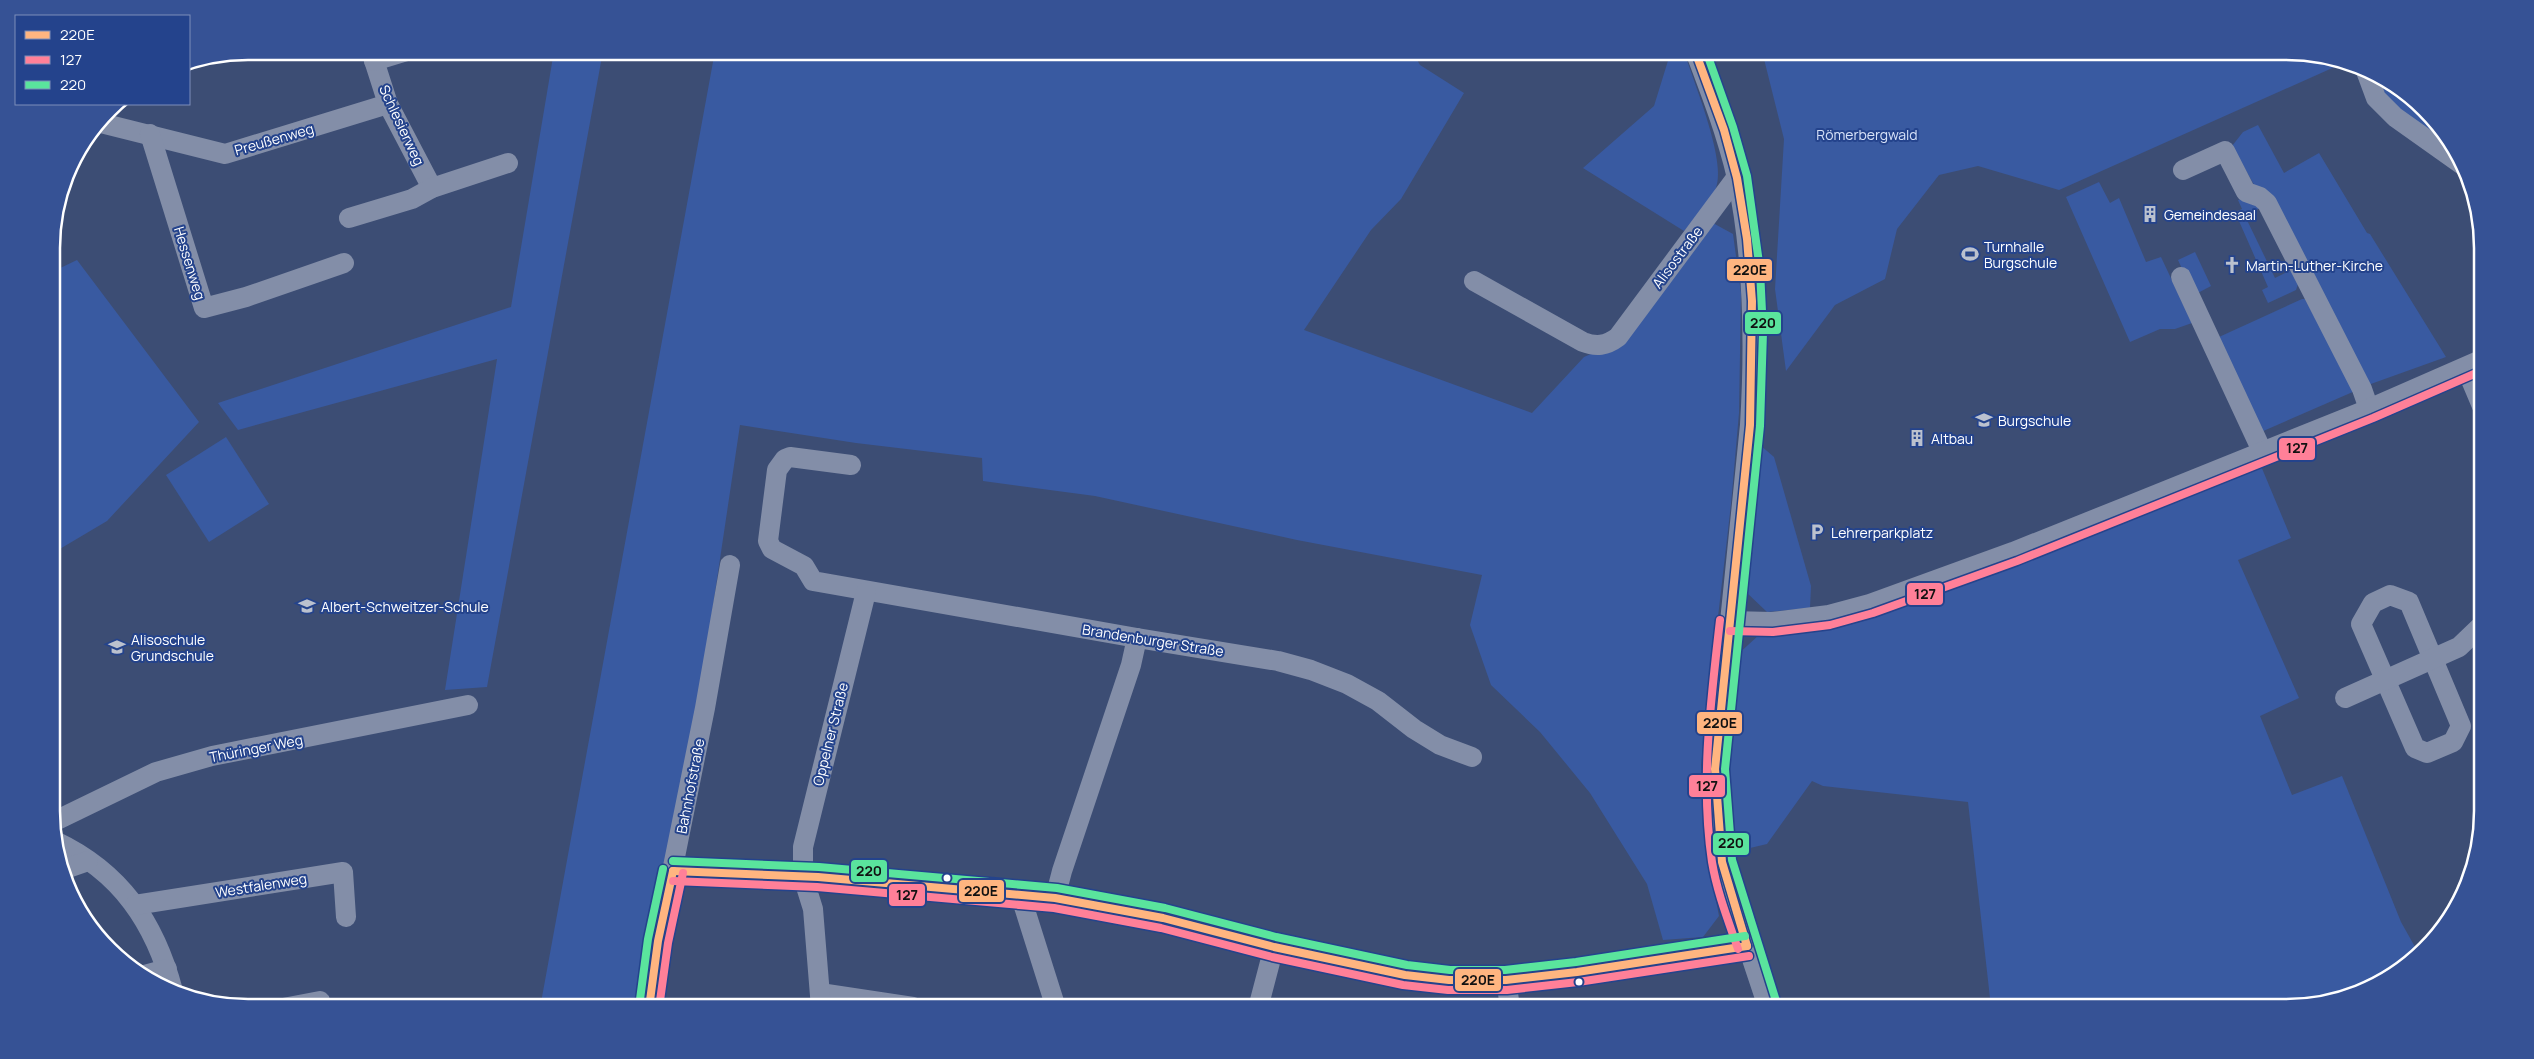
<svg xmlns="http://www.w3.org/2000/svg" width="2534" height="1059" font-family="Manrope,sans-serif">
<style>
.green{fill:#395aa1}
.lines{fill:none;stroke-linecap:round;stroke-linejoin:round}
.minor{stroke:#838ea8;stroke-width:20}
.bus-1-casing{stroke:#24438c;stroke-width:11}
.bus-2-casing{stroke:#24438c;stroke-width:11}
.bus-3-casing{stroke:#24438c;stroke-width:11}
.bus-1{stroke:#ffb580;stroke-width:8}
.bus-2{stroke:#ff8098;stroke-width:8}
.bus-3{stroke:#5ae49d;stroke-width:8}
.bus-dot{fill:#fff;stroke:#24438c;stroke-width:2}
.labels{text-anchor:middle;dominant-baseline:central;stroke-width:4;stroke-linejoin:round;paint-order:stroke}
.street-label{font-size:14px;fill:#fff;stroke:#24438c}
.park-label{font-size:14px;fill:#d6e1f8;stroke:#24438c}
.poi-label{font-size:14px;fill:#fff;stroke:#24438c;text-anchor:start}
.rim{fill:none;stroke:#fff;stroke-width:2.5}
.line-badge{stroke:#24438c;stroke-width:2}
.pale-badge-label{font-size:14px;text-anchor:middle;font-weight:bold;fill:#111}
</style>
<rect width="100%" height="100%" fill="#3c4d74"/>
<g class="green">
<path d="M554 51H603L487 687 445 690 497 359 238 430 218 403 511 307Z"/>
<path d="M715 51H1412L1420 65 1464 93 1401 199 1371 230 1304 330 1532 413 1584 357 1623 340 1711 222 1733 234 1741 293 1739 413 1731 504 1701 765 1708 860 1719 916 1703 937 1663 940 1647 884 1590 793 1540 732 1491 685 1470 625 1482 575 1297 540 1095 496 983 481 982 458 856 443 740 425 687 780 641 1008H540Z"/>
<path d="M1671 51H1684C1693 81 1727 161 1716 188 1710 204 1696 218 1684 231L1583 168 1654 106Z"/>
<path d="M1762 51H2286L2348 61 2059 190 1978 166 1939 175 1897 229 1885 279 1835 305 1786 371 1775 289 1784 139Z"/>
<path d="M2374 75 2406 92 2442 128 2457 154C2425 131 2388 113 2374 75Z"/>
<path d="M2258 125 2284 173 2319 153 2367 233 2370 234 2446 357 2368 385 2232 146 2243 132Z"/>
<path d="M2099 182 2110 203 2119 198 2146 262 2161 257 2192 323 2175 329H2160L2130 342 2066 197Z"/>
<path d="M2243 199 2260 208 2245 216 2275 278 2291 270 2298 284 2296 290 2268 303 2262 290 2268 287 2235 212 2242 209 2238 200Z"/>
<path d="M2195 252 2211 286 2194 295 2178 260Z"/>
<path d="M77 260 199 422 107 521 53 553 52 267 54 271Z"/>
<path d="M2302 299H2305L2355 391 2261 432 2219 337Z"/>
<path d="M226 437 269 504 209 542 166 475Z"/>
<path d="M1760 445 1774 457 1811 586 1810 608 1767 612 1745 591Z"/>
<path d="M2261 466 2291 538 2238 560 2299 698 2260 716 2292 795 2342 776 2401 922 2419 954 2406 967 2350 997 2299 1007H1991L1968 802 1823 786 1812 781 1767 844 1729 853 1725 767 1736 656 1759 635 1809 629 1840 623 2204 490Z"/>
</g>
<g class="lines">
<g class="minor">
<path d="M371 51 388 104 432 188"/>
<path d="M1695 51C1711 93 1727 135 1737 178 1754 259 1755 343 1750 425L1715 769 1722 862 1729 890 1768 1007"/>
<path d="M374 61 407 51"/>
<path d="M2366 71 2376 98 2395 117 2464 166"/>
<path d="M101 123 225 154 388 104"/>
<path d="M150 134 204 308 246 297 344 263"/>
<path d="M2183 170 2225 151 2246 192 2260 197 2267 203 2362 389 2369 409"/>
<path d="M349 218 412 199 432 188 508 163"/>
<path d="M2181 277 2262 451"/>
<path d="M1474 281 1583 342C1596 347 1606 346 1618 337L1736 178"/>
<path d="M2466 368 2482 406"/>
<path d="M851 465 790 457 785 459 777 470 768 541 772 549 804 566 813 581 1137 638 1278 661 1311 670 1347 684 1378 701 1414 729 1440 745 1472 757"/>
<path d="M2390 595 2409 602 2461 726 2453 742 2427 753 2415 748 2361 624 2373 603Z"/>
<path d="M1730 621 1772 622 1829 615 1870 604 2013 552 2123 508 2369 409 2481 360"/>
<path d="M2345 698 2459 647 2482 625"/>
<path d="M55 821 156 772 212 756 468 705"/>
<path d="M55 841C121 872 155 923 173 991"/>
<path d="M62 870 88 861"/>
<path d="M673 871 818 877 1055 898 1163 918 1274 947 1405 975 1449 980H1506L1577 972 1747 946"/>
<path d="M1020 894 1056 1008"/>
<path d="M1055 898 1062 871 1131 665 1137 638"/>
<path d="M135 905 343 872 346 917"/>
<path d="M141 976 167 969"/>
<path d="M1506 980 1510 1007"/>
<path d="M820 993 913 1007"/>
<path d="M283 1008 320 1001"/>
<path d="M649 1008 658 941 705 708 730 565"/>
<path d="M821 1008 813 909 803 877V847L866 592"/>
<path d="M1258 1008 1274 947"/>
</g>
<g class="bus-1-casing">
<g id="bus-1">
<path d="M1695 51 1724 130 1737 178 1747 239 1752 301 1750 425 1715 769 1722 862 1747 946"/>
<path d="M673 871 818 877 1055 898 1163 918 1274 947 1405 975 1449 980H1506L1577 972 1747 946"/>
<path d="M649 1008 658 941 673 871"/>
</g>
</g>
<g class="bus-2-casing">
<g id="bus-2">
<path d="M1720 620C1711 700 1700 781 1712 862 1717 892 1728 920 1738 949"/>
<path d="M1730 631 1773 632 1830 625 1873 613 2017 561 2373 418 2481 371"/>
<path d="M673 881 817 887 1054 908 1161 928 1272 957 1403 985 1448 990H1507L1578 982 1749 956"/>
<path d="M659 1008 668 943 683 873"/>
</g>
</g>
<g class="bus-3-casing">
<g id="bus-3">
<path d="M1706 51 1733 127 1747 176 1760 270 1763 332 1760 426 1725 769 1732 860 1777 1004"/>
<path d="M673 861 819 867 1057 888 1165 908 1276 937 1407 965 1450 970H1505L1576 962 1745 936"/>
<path d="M639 1007 648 939 663 869"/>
</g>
</g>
<use href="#bus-1" class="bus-1"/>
<use href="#bus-2" class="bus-2"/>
<use href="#bus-3" class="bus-3"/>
</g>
<defs>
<g id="building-bare" transform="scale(1.35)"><path d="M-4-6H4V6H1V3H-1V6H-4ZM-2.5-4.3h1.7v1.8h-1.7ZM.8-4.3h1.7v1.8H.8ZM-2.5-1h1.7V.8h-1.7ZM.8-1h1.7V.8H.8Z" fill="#bbc1ce" stroke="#24438c" stroke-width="2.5" paint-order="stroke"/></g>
<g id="stadium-bare" transform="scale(1.35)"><path d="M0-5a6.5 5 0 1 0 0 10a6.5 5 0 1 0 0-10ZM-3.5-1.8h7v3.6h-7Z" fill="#bbc1ce" stroke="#24438c" stroke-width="2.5" paint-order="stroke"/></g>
<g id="church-bare" transform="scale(1.35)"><path d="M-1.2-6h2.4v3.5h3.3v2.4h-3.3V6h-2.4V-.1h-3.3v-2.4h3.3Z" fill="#bbc1ce" stroke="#24438c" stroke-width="2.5" paint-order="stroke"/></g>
<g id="school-bare" transform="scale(1.35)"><path d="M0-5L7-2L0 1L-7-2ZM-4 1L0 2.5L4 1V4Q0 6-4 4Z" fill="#bbc1ce" stroke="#24438c" stroke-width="2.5" paint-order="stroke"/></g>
<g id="parking-bare" transform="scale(1.35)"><path d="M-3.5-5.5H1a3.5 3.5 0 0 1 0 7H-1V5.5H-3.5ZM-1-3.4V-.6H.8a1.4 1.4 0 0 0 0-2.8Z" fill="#bbc1ce" stroke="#24438c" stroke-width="2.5" paint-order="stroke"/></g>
</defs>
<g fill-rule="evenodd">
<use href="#building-bare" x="2150" y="214"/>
<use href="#stadium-bare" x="1970" y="254"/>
<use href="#church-bare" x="2232" y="265"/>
<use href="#school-bare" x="1984" y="420"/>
<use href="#building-bare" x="1917" y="438"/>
<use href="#parking-bare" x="1817" y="532"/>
<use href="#school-bare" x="307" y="606"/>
<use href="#school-bare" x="117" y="647"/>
</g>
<g class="bus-dot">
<circle cx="947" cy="878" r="4.5"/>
<circle cx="1579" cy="982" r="4.5"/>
</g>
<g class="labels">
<g class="street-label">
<text transform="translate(402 125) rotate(65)">Schlesierweg</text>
<text transform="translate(274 139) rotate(-16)">Preußenweg</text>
<text transform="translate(1677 257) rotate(-53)">Alisostraße</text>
<text transform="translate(190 263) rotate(73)">Hessenweg</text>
<text transform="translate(1153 640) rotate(9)">Brandenburger Straße</text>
<text transform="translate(830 734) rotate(-76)">Oppelner Straße</text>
<text transform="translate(256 748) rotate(-11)">Thüringer Weg</text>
<text transform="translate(690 786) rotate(-79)">Bahnhofstraße</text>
<text transform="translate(261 885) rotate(-9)">Westfalenweg</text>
</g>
<g class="park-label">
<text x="1867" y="134">Römerbergwald</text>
</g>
<g class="poi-label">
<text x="2164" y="214">Gemeindesaal</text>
<text x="1984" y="246">Turnhalle<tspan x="1984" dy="16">Burgschule</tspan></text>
<text x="2246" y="265">Martin-Luther-Kirche</text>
<text x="1998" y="420">Burgschule</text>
<text x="1931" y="438">Altbau</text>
<text x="1831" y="532">Lehrerparkplatz</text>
<text x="321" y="606">Albert-Schweitzer-Schule</text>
<text x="131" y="639">Alisoschule<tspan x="131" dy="16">Grundschule</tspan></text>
</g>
</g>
<path d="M0 0H2534V1059H0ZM248 60H2286A188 188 0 0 1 2474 248V811A188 188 0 0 1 2286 999H248A188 188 0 0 1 60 811V248A188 188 0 0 1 248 60Z" fill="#365295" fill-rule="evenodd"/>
<path class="rim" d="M248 60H2286A188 188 0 0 1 2474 248V811A188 188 0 0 1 2286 999H248A188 188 0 0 1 60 811V248A188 188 0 0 1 248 60Z"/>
<g class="line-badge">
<rect x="1726" y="258" width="47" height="24" rx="5" fill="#ffb580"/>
<rect x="1744" y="311" width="38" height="24" rx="5" fill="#5ae49d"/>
<rect x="2278" y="437" width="38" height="24" rx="5" fill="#ff8098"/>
<rect x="1906" y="582" width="38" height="24" rx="5" fill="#ff8098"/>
<rect x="1696" y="711" width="47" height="24" rx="5" fill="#ffb580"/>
<rect x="1688" y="774" width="38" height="24" rx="5" fill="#ff8098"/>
<rect x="1712" y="832" width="38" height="24" rx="5" fill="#5ae49d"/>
<rect x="850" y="859" width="38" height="24" rx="5" fill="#5ae49d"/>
<rect x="958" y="879" width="47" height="24" rx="5" fill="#ffb580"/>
<rect x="888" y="883" width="38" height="24" rx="5" fill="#ff8098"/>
<rect x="1454" y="968" width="48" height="24" rx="5" fill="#ffb580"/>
</g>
<g class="pale-badge-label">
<text x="1750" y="275">220E</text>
<text x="1763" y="328">220</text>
<text x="2297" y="453">127</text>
<text x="1925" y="599">127</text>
<text x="1720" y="728">220E</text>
<text x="1707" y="791">127</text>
<text x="1731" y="848">220</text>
<text x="869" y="876">220</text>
<text x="981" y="896">220E</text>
<text x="907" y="900">127</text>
<text x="1478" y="985">220E</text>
</g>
<rect x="15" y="15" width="175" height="90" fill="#24438c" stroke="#7c8eba"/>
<rect x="25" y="31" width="25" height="8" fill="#ffb580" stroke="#7c8eba"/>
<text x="60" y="40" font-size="15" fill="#ffffff">220E</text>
<rect x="25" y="56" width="25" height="8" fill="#ff8098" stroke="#7c8eba"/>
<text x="60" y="65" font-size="15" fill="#ffffff">127</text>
<rect x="25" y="81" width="25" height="8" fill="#5ae49d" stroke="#7c8eba"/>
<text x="60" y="90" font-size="15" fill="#ffffff">220</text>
</svg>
